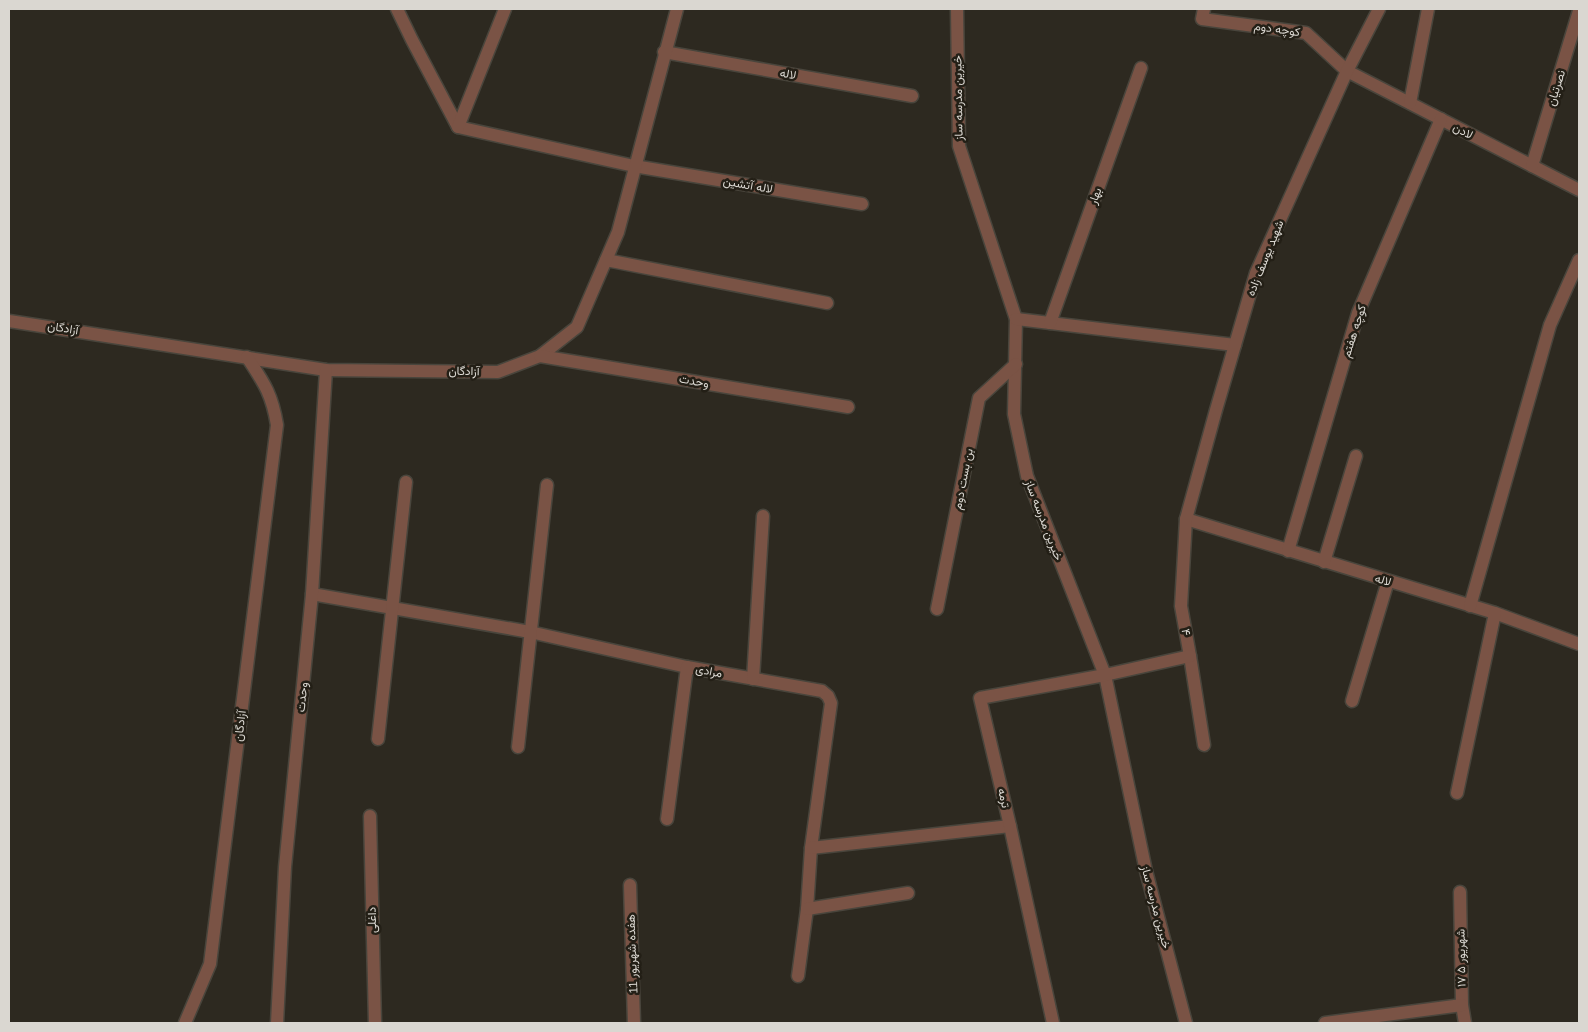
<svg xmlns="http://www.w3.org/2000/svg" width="1588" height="1032" font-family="Arial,Vazirmatn,sans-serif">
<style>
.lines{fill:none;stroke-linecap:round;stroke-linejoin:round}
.minor-casing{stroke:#49453c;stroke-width:15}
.minor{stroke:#7a5345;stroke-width:12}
.labels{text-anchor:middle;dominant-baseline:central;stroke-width:5;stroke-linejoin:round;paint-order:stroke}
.street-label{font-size:12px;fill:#dad7d1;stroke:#231f16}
</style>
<rect width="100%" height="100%" fill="#2d2920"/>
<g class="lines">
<g class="minor-casing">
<g id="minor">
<path d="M397 9 412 40 458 127 634 166 862 204"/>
<path d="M957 9 959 146 1016 319 1014 414 1027 476 1105 675 1146 871 1186 1023"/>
<path d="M1204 9 1202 19 1306 33 1347 71 1579 190"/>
<path d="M664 52 912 96"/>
<path d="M1410 103 1428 9"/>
<path d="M458 127 505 9"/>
<path d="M1532 166 1579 11"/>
<path d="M606 260 827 303"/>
<path d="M1016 319 1235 345"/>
<path d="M9 321 326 370 498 372 540 356 577 327 618 232 677 9"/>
<path d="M1050 323 1141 68"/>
<path d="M540 356 848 407"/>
<path d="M1186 519 1495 613 1579 644"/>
<path d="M1288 551 1358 313 1441 119"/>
<path d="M1324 562 1356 456"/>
<path d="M312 594 530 632 687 667 822 691 828 696 831 703 811 848 807 909 798 976"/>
<path d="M1470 606 1550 325 1579 260"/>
<path d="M937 609 979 398 1016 364"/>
<path d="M753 679 763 516"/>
<path d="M1352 701 1388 581"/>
<path d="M378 739 406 482"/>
<path d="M1204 745 1190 656 1181 606 1186 519 1216 410 1256 273 1347 71 1379 9"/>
<path d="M518 747 547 485"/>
<path d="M1457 793 1495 613"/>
<path d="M370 816 375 1023"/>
<path d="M667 819 687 667"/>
<path d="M811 848 1010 826"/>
<path d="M630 885 634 1023"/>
<path d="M1460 892 1462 1005 1465 1023"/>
<path d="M807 909 908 893"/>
<path d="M185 1023 210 964 277 425C272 394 264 383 247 357"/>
<path d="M277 1023 285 867 312 594 326 370"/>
<path d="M1053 1023 1010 826 980 698 1105 675 1190 656"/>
<path d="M1325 1023 1462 1005"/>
</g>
</g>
<use href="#minor" class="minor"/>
</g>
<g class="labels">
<g class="street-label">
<text transform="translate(1277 29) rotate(8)">کوچه دوم</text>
<text transform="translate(788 74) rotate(10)">لاله</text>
<text transform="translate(1556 88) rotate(-73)">نصرتیان</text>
<text transform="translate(958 98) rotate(-91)">خیرین مدرسه ساز</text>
<text transform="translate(1463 131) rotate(27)">لادن</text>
<text transform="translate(748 185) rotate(10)">لاله آتشین</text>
<text transform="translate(1095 196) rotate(-70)">بهار</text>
<text transform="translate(1265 258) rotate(-68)">شهید یوسف زاده</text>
<text transform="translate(63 328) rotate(9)">آزادگان</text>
<text transform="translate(1354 331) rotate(-72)">کوچه هفتم</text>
<text transform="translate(464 371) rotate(1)">آزادگان</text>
<text transform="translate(694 381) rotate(10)">وحدت</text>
<text transform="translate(963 479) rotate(-79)">بن بست دوم</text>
<text transform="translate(1044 520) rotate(69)">خیرین مدرسه ساز</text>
<text transform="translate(1383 580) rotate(17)">لاله</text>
<text transform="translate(1186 632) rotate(79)">۴</text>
<text transform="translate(709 671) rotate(11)">مرادی</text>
<text transform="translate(302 697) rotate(-84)">وحدت</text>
<text transform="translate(240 726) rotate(-83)">آزادگان</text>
<text transform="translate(1004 798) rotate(77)">ترمه</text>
<text transform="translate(1156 907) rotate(75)">خیرین مدرسه ساز</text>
<text transform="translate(372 920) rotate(-91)">داغلی</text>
<text transform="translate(632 954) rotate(-92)">هفده شهریور 11</text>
<text transform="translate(1461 958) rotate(-91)">۱۷ شهریور ۵</text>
</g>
</g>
<rect width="1588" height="1032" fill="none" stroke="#dad7d1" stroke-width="20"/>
</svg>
